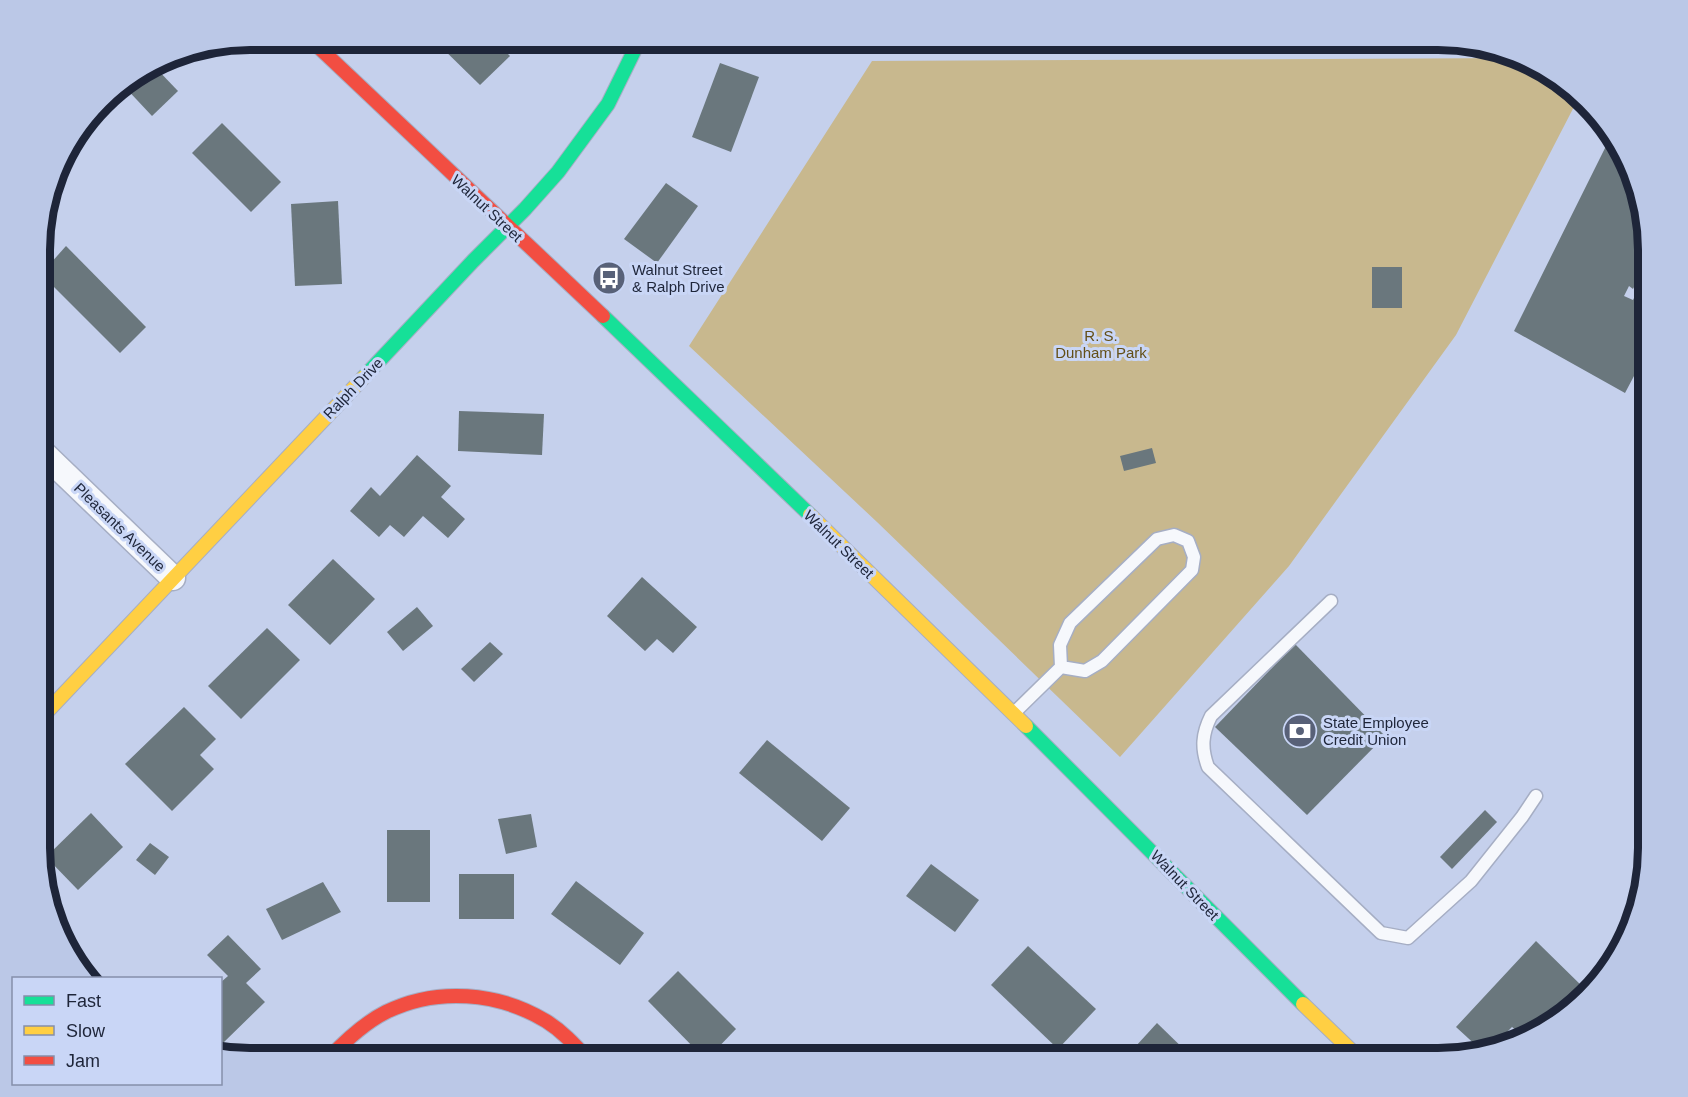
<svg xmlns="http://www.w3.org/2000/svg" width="1688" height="1097" font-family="Arial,sans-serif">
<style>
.green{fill:#c8b88e}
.building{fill:#6a777d}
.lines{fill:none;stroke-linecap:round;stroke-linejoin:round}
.lane-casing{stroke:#a6aec4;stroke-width:15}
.street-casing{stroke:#a6aec4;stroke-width:27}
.fast-casing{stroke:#a6aec4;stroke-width:16}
.slow-casing{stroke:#a6aec4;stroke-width:16}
.jam-casing{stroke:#a6aec4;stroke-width:16}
.lane{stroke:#f6f8fc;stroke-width:12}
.street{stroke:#f6f8fc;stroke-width:24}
.fast{stroke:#16e098;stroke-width:14}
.slow{stroke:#ffcf43;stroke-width:14}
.jam{stroke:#f24e42;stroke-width:14}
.labels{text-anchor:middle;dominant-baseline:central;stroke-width:6;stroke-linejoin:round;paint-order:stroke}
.street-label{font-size:15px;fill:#1e2539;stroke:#c9d6f6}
.poi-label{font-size:15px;fill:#1e2539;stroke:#c9d6f6;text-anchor:start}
.park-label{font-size:15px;fill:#634f17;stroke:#c9d6f6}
.rim{fill:none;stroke:#1e2539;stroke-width:8}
</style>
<rect width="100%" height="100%" fill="#c5d0ec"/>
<path class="green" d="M1522 58 1556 75 1578 99 1456 335 1289 566 1120 757 877 522 689 346 872 61Z"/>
<g class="building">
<path d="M433 39H493L510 56 480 85Z"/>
<path d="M720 63 759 77 731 152 692 137Z"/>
<path d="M153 65 178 91 152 116 122 84Z"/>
<path d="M222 123 281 182 251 212 192 153Z"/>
<path d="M1612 134 1621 144 1649 236V258L1633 289 1629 286 1624 296 1633 300 1635 296 1649 304V378L1647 382 1634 376 1625 393 1514 331Z"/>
<path d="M666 183 698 206 657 263 624 239Z"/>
<path d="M338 201 342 284 295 286 291 204Z"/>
<path d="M66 246 146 327 120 353 41 274Z"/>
<rect x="1372" y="267" width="30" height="41"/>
<path d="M459 411 544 414 542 455 458 451Z"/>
<path d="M1152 448 1156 463 1124 471 1120 456Z"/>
<path d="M417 455 451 486 441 497 465 519 448 538 423 516 404 537 390 525 379 537 350 511 371 487 380 496Z"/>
<path d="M333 559 375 599 330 645 288 605Z"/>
<path d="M642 577 697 627 673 653 657 639 645 651 607 616Z"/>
<path d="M417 607 433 626 403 651 387 632Z"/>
<path d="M267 628 300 660 241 719 208 686Z"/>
<path d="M490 642 503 654 474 682 461 669Z"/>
<path d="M1295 644 1385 736 1307 815 1215 727Z"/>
<path d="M184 707 216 739 200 755 214 769 172 811 125 764Z"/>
<path d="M767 740 850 808 822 841 739 773Z"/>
<path d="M1485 810 1497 822 1452 869 1440 857Z"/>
<path d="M91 813 123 847 78 890 46 857Z"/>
<path d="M531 814 537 847 506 854 498 819Z"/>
<rect x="387" y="830" width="43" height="72"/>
<path d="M150 843 169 857 155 875 136 860Z"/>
<path d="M931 864 979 900 955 932 906 896Z"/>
<rect x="459" y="874" width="55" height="45"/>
<path d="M576 881 644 933 620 965 551 914Z"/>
<path d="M323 882 341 912 282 940 266 909Z"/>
<path d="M228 935 261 969 246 983 265 1002 223 1043 220 1041V983L228 976 207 955Z"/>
<path d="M1536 941 1586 990 1544 1030 1523 1036 1512 1027 1494 1045 1480 1049 1456 1027Z"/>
<path d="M1028 946 1096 1009 1058 1049 991 985Z"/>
<path d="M678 971 736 1029 708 1058H704L648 1001Z"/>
<path d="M1157 1023 1193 1058H1125Z"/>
</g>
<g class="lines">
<g class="lane-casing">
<g id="lane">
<path d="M1331 601 1211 716C1202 734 1201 748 1208 767L1381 933 1408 938 1471 881 1522 817 1536 796"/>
<path d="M1014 713 1061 667 1060 645 1070 623 1157 539 1174 535 1188 541 1194 557 1192 570 1102 661 1085 671 1061 667"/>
</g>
</g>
<g class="street-casing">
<path id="street" d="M41 451 173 578"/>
</g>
<g class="fast-casing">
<g id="fast">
<path d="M603 316 810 515"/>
<path d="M364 377 473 261 525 209 558 172 608 104 640 39"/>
<path d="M1026 726 1303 1004"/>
</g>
</g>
<g class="slow-casing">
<g id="slow">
<path d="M810 515 1026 726"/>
<path d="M41 718 364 377"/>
<path d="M1303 1004 1359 1058"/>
</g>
</g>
<g class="jam-casing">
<g id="jam">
<path d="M310 39 603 316"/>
<path d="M329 1058C346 1040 364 1023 386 1012 437 987 498 992 546 1021 562 1031 574 1044 587 1058"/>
</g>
</g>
<use href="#lane" class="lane"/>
<use href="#street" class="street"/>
<use href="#fast" class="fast"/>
<use href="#slow" class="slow"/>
<use href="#jam" class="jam"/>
</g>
<defs>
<g id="bus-disc" transform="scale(1.725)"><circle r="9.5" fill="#586178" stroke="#c9d6f6"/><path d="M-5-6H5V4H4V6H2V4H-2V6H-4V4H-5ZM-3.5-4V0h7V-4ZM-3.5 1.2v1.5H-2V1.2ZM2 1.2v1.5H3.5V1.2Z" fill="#fff"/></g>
<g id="bank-disc" transform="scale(1.725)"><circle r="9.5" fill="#586178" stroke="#c9d6f6"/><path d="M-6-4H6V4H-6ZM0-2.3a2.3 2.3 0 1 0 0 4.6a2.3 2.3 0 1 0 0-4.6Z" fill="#fff"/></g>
</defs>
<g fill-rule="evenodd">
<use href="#bus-disc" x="609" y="278"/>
<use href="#bank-disc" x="1300" y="731"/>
</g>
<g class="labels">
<g class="street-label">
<text transform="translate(487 208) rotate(43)">Walnut Street</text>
<text transform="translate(353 388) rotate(-46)">Ralph Drive</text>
<text transform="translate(120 527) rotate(44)">Pleasants Avenue</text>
<text transform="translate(839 544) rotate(44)">Walnut Street</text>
<text transform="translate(1185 885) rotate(46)">Walnut Street</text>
</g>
<g class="poi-label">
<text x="632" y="269">Walnut Street<tspan x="632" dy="17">&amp; Ralph Drive</tspan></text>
<text x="1323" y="722">State Employee<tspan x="1323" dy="17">Credit Union</tspan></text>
</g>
<g class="park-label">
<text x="1101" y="335">R. S.<tspan x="1101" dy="17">Dunham Park</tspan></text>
</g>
</g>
<path d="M0 0H1688V1097H0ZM250 50H1438A200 200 0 0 1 1638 250V848A200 200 0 0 1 1438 1048H250A200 200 0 0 1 50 848V250A200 200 0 0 1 250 50Z" fill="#bbc8e7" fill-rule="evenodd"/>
<path class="rim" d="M250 50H1438A200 200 0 0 1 1638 250V848A200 200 0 0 1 1438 1048H250A200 200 0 0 1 50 848V250A200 200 0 0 1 250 50Z"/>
<rect x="12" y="977" width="210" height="108" fill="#c9d6f6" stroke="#858faa" stroke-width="1.5"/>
<rect x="24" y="996" width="30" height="9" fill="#16e098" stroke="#858faa" stroke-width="1.5"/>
<text x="66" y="1007" font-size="18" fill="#1e2539">Fast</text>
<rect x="24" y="1026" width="30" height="9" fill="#ffcf43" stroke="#858faa" stroke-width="1.5"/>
<text x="66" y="1037" font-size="18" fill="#1e2539">Slow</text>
<rect x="24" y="1056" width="30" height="9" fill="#f24e42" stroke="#858faa" stroke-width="1.5"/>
<text x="66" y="1067" font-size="18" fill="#1e2539">Jam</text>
</svg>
